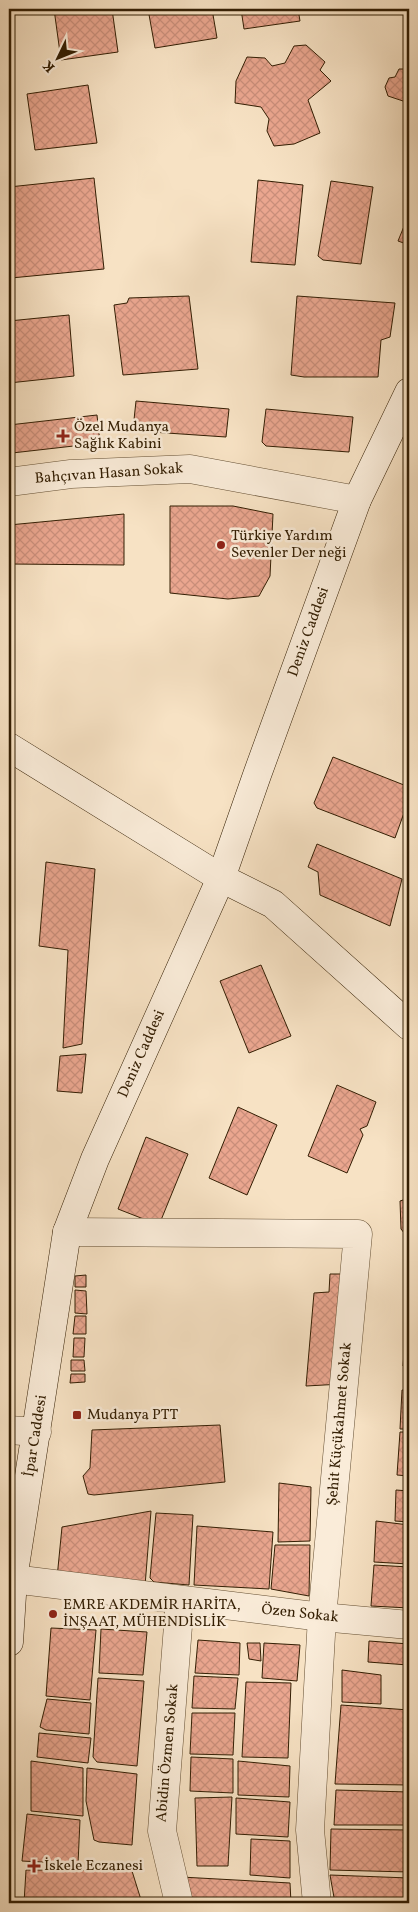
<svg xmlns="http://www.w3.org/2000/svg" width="418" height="1912" font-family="Vollkorn,serif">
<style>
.building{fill:url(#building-cross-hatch);stroke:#331e03}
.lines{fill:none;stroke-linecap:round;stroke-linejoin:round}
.street-casing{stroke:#644f33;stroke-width:29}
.secondary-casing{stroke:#331e03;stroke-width:29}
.street{stroke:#faecd9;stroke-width:28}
.secondary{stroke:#faecd9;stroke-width:28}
.poi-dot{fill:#8f2418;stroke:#faecd9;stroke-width:2}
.labels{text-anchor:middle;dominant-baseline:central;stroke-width:5;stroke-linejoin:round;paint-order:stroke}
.poi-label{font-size:15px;fill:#331e03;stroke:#faecd9;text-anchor:start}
.street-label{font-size:15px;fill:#331e03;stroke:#faecd9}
</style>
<defs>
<pattern id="building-cross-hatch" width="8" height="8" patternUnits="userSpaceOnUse" patternTransform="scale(1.25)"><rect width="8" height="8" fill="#eaa68f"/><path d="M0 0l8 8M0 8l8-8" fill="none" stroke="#c98e7a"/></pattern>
</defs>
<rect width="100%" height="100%" fill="#f7e2c4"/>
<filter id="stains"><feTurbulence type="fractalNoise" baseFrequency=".004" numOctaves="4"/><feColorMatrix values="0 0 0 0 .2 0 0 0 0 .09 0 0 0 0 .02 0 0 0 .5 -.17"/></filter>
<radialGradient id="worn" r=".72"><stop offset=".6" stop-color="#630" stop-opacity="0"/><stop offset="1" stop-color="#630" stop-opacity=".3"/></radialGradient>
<g class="building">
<path d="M54 9H112L118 52 61 60Z"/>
<path d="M148 9H212L217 38 155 48Z"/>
<path d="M241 9H298L300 21 244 29Z"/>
<path d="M306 45 325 62 320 70 331 81 308 100 320 133 294 144 274 146 267 131 269 119 261 107 235 103 236 81 247 57 265 58 272 66 285 63 294 46Z"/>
<path d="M409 58V103L388 96 385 87 389 78 395 77 399 69H405Z"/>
<path d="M88 85 97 143 35 150 27 94Z"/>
<path d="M94 178 104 269 11 278 9 267V187Z"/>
<path d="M258 180 303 185 295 265 251 262Z"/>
<path d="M331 181 373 187 361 264 323 260 318 256Z"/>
<path d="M409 214V245L398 241Z"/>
<path d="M189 296 198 369 123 375 114 305 127 303 129 298Z"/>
<path d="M297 296 395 303 390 337 381 340 378 377H304L291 375Z"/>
<path d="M69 315 74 376 9 383V321Z"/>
<path d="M136 401 229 409 226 437 137 431 133 429Z"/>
<path d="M266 409 353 417 349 452 266 446 262 442Z"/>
<path d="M97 415 100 443 12 453 9 425Z"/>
<path d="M170 506H233L273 514 270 576 259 596 228 599 170 593Z"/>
<path d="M124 514V565L9 564V525Z"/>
<path d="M333 757 409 787V799L395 838 317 808 314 803Z"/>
<path d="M317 844 402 879 390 926 320 895 318 872 308 867Z"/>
<path d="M46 862 95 869 82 1044 63 1048 68 950 39 946Z"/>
<path d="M261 965 291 1036 249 1053 220 981Z"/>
<path d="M86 1054 82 1093 57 1091 60 1056Z"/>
<path d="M337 1085 376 1102 367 1126 360 1129 363 1135 347 1173 308 1156Z"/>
<path d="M238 1107 277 1125 247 1195 209 1178Z"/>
<path d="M146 1137 188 1154 159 1225 118 1209Z"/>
<path d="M409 1198V1239L401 1229 400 1201Z"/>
<path d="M330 1274H347L342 1384 306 1386 314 1293 329 1292Z"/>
<path d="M86 1275V1287H75V1276Z"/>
<path d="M75 1290 86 1291 87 1314 75 1313Z"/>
<path d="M408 1306H409V1337H405Z"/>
<path d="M75 1316H86V1334H73Z"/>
<path d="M74 1338H85L84 1357H73Z"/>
<path d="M405 1339H409V1366H403Z"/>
<path d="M71 1360H84L85 1371H71Z"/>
<path d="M71 1374H85V1382L70 1383Z"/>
<path d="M402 1390H409V1429H400Z"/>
<path d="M220 1425 225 1482 94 1495 88 1494 83 1476 90 1468 92 1430Z"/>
<path d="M400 1432H409V1476L397 1475Z"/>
<path d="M279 1483 311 1487 310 1541 278 1542Z"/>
<path d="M396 1490 409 1491V1522L395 1521Z"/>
<path d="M151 1511 145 1586 57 1578 62 1527Z"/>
<path d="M156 1513 193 1515 189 1585 154 1582 150 1578Z"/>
<path d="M376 1521 409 1525V1564L374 1562Z"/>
<path d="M197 1526 273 1532 269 1589 194 1585Z"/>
<path d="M275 1545H310L309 1596 271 1589Z"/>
<path d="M374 1565 409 1567V1608L371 1606Z"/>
<path d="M51 1628 96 1630 90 1700 46 1696Z"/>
<path d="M101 1629 147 1632 143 1675 99 1673Z"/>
<path d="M198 1640 240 1643 239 1675 195 1673Z"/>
<path d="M369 1641 409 1644 408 1665 368 1662Z"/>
<path d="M247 1643H260L261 1661 249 1659Z"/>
<path d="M264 1643 300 1645 297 1681 262 1678Z"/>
<path d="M342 1670 381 1675V1704L342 1702Z"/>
<path d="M194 1676 238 1678 235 1709 192 1708Z"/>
<path d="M98 1678 144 1681 137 1766 97 1762 93 1757Z"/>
<path d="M246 1682 291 1683 288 1758 242 1757Z"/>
<path d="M47 1699 91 1703 89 1734 46 1730 40 1727Z"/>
<path d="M341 1705 409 1710V1785L335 1784Z"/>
<path d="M192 1713H235L233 1755 190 1754Z"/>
<path d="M39 1733 91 1738 88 1763 37 1757Z"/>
<path d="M191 1757 233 1759V1793L190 1791Z"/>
<path d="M31 1761 83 1768V1816L31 1811Z"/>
<path d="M238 1761 290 1766 289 1797 238 1795Z"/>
<path d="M87 1768 137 1774 132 1845 99 1842 94 1840 86 1801Z"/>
<path d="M336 1790 409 1792V1825H334Z"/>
<path d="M232 1797 228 1866H197L195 1798Z"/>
<path d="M236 1798 290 1802 288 1837 236 1834Z"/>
<path d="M27 1814 80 1820 78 1864 22 1861Z"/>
<path d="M331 1829 409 1830V1872L330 1870Z"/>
<path d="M251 1839 290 1841V1878L250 1875Z"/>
<path d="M26 1870H126L132 1871 142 1903H24Z"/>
<path d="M330 1875 409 1878V1903H335Z"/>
<path d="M181 1877 290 1883 291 1903H188Z"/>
</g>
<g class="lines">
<g class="street-casing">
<g id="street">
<path d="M9 482 71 474 190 469 357 500"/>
<path d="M67 1232 358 1234 322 1617 310 1830 317 1903"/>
<path d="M9 1430 37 1432"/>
<path d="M13 1579 322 1617 409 1625"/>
<path d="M179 1903 162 1831 180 1600"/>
</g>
</g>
<g class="secondary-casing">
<g id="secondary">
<path d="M9 747 221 878 273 904 409 1026"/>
<path d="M9 1642 13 1579 67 1232 95 1159 221 878 257 775 357 500 409 392"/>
</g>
</g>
<use href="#street" class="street"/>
<use href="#secondary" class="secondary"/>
</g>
<g class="poi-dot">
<path d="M60.5 428.5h5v5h5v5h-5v5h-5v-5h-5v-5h5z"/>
<circle cx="221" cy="545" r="5"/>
<rect x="72" y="1410" width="10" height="10" rx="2.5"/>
<circle cx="53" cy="1614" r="5"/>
<path d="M31.5 1858.5h5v5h5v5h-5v5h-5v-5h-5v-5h5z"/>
</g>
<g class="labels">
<g class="poi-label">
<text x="74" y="427">Özel Mudanya<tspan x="74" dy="17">Sağlık Kabini</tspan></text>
<text x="231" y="536">Türkiye Yardım<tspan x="231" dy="17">Sevenler Der neği</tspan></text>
<text x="87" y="1415">Mudanya PTT</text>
<text x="63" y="1605">EMRE AKDEMİR HARİTA,<tspan x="63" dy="17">İNŞAAT, MÜHENDİSLİK</tspan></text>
<text x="44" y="1866">İskele Eczanesi</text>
</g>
<g class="street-label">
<text transform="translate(109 474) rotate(-4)">Bahçıvan Hasan Sokak</text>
<text transform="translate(309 632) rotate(-70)">Deniz Caddesi</text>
<text transform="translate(142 1054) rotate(-66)">Deniz Caddesi</text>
<text transform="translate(340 1424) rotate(-85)">Şehit Küçükahmet Sokak</text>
<text transform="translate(36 1436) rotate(-81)">İpar Caddesi</text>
<text transform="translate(300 1614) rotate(6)">Özen Sokak</text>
<text transform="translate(168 1753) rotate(-85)">Abidin Özmen Sokak</text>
</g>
</g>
<rect width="418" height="1912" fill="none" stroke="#f7e2c4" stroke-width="30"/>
<rect x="10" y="10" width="398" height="1892" fill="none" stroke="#331e03" stroke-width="2.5"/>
<rect x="15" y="15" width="388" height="1882" fill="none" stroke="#331e03"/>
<g transform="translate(58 58) rotate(227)" stroke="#faecd9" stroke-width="4" paint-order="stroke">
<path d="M0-4L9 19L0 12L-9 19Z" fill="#331e03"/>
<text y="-8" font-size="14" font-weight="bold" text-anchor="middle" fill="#331e03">K</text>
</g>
<rect width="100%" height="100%" filter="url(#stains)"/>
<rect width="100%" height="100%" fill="url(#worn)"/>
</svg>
